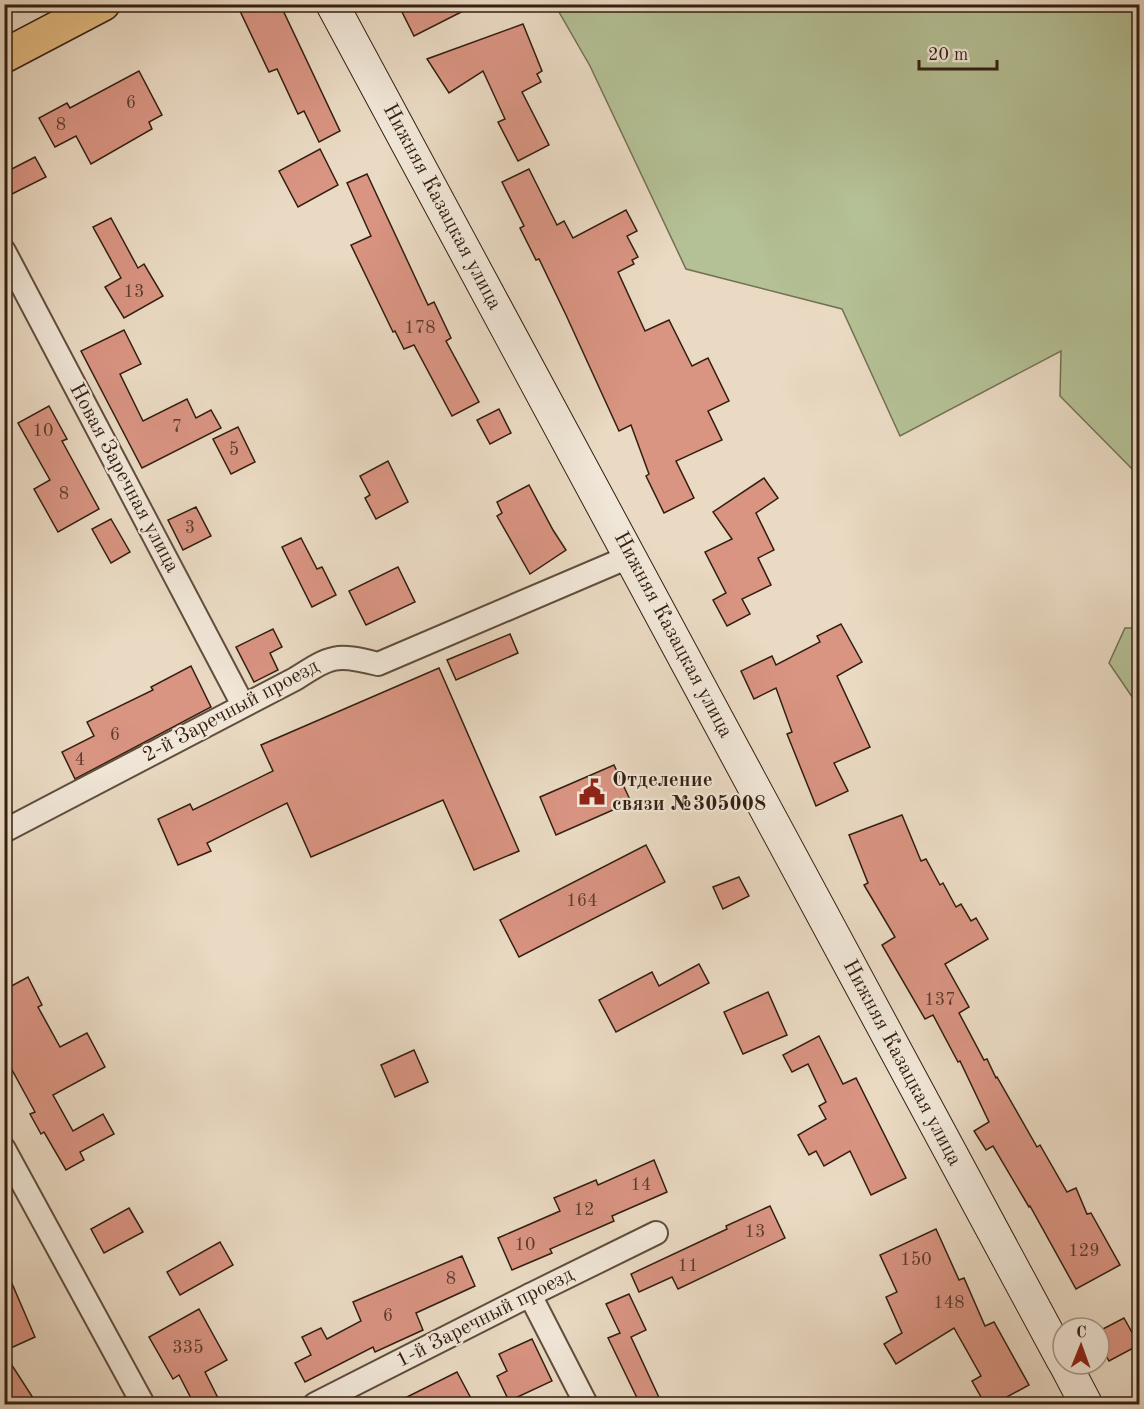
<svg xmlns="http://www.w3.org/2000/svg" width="1144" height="1409" font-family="'Old Standard TT',serif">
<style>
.green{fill:#b4c095;stroke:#747052;stroke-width:1.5}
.building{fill:#d99482;stroke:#331f10;stroke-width:1.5}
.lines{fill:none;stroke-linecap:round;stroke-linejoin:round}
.street-casing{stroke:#614e3d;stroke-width:26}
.secondary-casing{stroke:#331f10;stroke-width:34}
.primary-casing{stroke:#331f10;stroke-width:36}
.street{stroke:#f1e7d8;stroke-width:22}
.secondary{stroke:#f1e7d8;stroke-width:32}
.primary{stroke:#e5bd82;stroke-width:33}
.labels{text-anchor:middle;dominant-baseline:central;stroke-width:4.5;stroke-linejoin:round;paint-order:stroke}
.number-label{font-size:18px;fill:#5c3c2c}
.street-label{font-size:21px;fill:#331f10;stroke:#f1e7d8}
.poi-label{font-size:21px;font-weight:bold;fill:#331f10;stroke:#f1e7d8;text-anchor:start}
</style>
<rect width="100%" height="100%" fill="#eadac3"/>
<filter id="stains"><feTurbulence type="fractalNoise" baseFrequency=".00333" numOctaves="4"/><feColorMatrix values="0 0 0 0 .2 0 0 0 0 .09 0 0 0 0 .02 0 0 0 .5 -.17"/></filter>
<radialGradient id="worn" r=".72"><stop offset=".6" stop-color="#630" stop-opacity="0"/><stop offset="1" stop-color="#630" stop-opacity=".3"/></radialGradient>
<g class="green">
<path d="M555 5H1139V476L1060 396 1061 351 900 436 842 309 686 269 590 66Z"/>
<path d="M1125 628H1139V707L1109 663Z"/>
</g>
<g class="building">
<path d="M254 4H280L340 131 319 142 304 111 298 114 277 69 269 72 240 11Z"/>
<path d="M398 4H477L414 36Z"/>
<path d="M523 24 542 71 537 74 541 82 522 92 549 145 518 161 498 122 505 119 483 71 449 93 427 59Z"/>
<path d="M139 71 162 115 149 122 152 129 91 164 76 136 55 147 39 118 67 103 70 108Z"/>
<path d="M320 149 338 185 298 207 279 171Z"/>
<path d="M35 157 46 177 4 198V173Z"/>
<path d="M529 169 557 225 564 221 573 238 626 210 637 231 627 236 638 257 632 260 634 264 618 272 645 331 669 320 692 366 708 358 729 401 708 411 722 440 676 461 694 498 664 513 646 476 649 474 631 425 619 431 566 315 539 259 536 260 520 228 524 226 502 182Z"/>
<path d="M367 174 428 305 434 302 451 338 446 341 479 402 452 416 414 345 404 349 395 331 393 332 351 245 371 236 347 183Z"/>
<path d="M111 218 138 268 144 264 163 296 124 318 105 287 121 278 93 227Z"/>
<path d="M124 330 141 364 120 374 143 421 187 399 196 418 211 410 221 428 142 468 81 351Z"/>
<path d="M49 406 67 439 62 441 99 509 58 532 34 489 50 480 18 423Z"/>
<path d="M499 409 511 433 490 444 477 420Z"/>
<path d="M238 427 255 462 231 474 213 439Z"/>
<path d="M388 461 408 502 376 519 365 498 370 495 360 476Z"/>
<path d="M764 478 778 498 756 513 774 550 758 558 771 585 742 599 750 614 727 626 713 600 726 593 705 552 732 539 713 512Z"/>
<path d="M529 485 553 530 566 550 530 574 497 516 502 513 497 502Z"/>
<path d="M196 507 211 536 183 550 168 520Z"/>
<path d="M111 519 130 552 111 563 92 529Z"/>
<path d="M301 538 317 569 322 567 336 595 312 607 282 547Z"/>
<path d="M398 567 415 602 366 625 349 591Z"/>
<path d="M841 624 862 662 837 676 870 747 834 763 848 791 816 806 787 734 792 732 776 688 754 699 741 671 772 656 776 665 820 642 817 636Z"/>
<path d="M273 629 282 647 270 653 278 670 254 682 236 647Z"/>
<path d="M510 634 518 653 456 680 447 660Z"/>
<path d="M191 666 211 707 75 779 62 752 94 736 87 722 153 690 151 687Z"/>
<path d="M439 668 519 851 474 870 443 800 311 857 287 803 207 843 211 851 178 865 158 819 190 804 193 810 273 771 261 745Z"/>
<path d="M614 765 631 802 556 835 540 797Z"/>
<path d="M902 815 921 861 926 859 940 885 943 883 956 907 961 904 971 921 976 918 988 939 945 964 969 1007 959 1013 984 1060 987 1059 996 1078 997 1077 1037 1147 1040 1145 1067 1192 1076 1188 1087 1214 1091 1213 1120 1265 1076 1289 1030 1206 1029 1207 993 1146 986 1150 974 1131 989 1122 960 1061 958 1062 933 1015 925 1019 882 945 895 937 864 885 868 883 849 835Z"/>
<path d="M646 845 665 882 519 957 500 920Z"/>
<path d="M739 877 749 896 723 909 713 887Z"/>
<path d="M699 964 709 983 616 1032 599 1000 652 972 659 986Z"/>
<path d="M28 977 42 1005 38 1007 60 1047 87 1033 105 1067 53 1095 73 1131 103 1114 114 1134 80 1152 84 1160 66 1170 44 1132 41 1134 30 1114 35 1112 12 1070 4 1074V990Z"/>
<path d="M768 992 787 1035 743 1054 724 1012Z"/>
<path d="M819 1036 843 1084 856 1078 906 1178 871 1195 850 1151 824 1166 816 1151 809 1155 798 1135 826 1119 819 1106 826 1102 808 1064 792 1072 783 1055Z"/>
<path d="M414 1050 428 1082 395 1097 381 1065Z"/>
<path d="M654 1160 667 1192 612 1216 614 1221 550 1249 552 1253 512 1270 498 1238 560 1211 554 1198 596 1180 598 1185Z"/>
<path d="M770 1206 785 1238 678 1289 672 1277 639 1292 631 1274 727 1229 726 1226Z"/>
<path d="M129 1208 143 1232 104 1253 91 1229Z"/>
<path d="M936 1229 959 1280 964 1278 985 1326 994 1322 1029 1385 994 1404H985L972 1381 981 1376 954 1328 896 1364 884 1344 902 1333 886 1297 897 1292 880 1255Z"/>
<path d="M220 1242 233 1265 180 1295 167 1272Z"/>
<path d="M462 1256 475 1286 416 1313 423 1330 375 1352 373 1347 305 1382 295 1363 311 1355 302 1337 321 1328 327 1339 361 1321 353 1302Z"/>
<path d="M4 1265 35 1337 4 1351Z"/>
<path d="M629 1294 646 1330 631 1337 662 1404H640L608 1338 620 1333 606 1304Z"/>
<path d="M199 1309 227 1360 205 1372 221 1404H194L179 1375 173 1379 149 1337Z"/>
<path d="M1124 1318 1139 1345 1109 1361 1099 1343V1331Z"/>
<path d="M532 1339 552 1381 509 1401 497 1376 507 1371 499 1354Z"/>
<path d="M4 1353 37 1404H4Z"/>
<path d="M457 1372 474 1404H393Z"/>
</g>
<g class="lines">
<g class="street-casing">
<g id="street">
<path d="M4 251 243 705"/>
<path d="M4 831 295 679C331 656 335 653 378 664L631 556"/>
<path d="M4 1149 143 1404"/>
<path d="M530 1295 586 1404"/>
<path d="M315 1404 530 1295 656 1233"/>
</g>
</g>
<g class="secondary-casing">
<g id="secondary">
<path d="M332 4 1063 1361"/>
<path d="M1065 1364 1086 1404"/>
</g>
</g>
<g class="primary-casing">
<path id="primary" d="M4 56 103 4"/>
</g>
<use href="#street" class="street"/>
<use href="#secondary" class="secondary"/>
<use href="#primary" class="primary"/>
</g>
<defs>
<g id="civic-bare" transform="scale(2.07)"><path d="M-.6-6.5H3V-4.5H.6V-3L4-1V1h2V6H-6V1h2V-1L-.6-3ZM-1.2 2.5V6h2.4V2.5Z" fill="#8f2418" stroke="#f1e7d8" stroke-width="2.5" paint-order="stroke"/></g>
</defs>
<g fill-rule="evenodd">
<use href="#civic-bare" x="592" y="792"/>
</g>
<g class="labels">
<g class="number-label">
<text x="131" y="103">6</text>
<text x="61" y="125">8</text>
<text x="134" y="292">13</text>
<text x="420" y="328">178</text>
<text x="177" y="427">7</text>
<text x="43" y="431">10</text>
<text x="234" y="450">5</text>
<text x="64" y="494">8</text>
<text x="190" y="528">3</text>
<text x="115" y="735">6</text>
<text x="80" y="760">4</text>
<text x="582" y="901">164</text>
<text x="940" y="1000">137</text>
<text x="641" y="1185">14</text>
<text x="584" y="1210">12</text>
<text x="755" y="1232">13</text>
<text x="525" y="1245">10</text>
<text x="1084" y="1251">129</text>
<text x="916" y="1260">150</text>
<text x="688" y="1266">11</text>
<text x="451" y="1279">8</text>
<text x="949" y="1303">148</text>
<text x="388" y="1316">6</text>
<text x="188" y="1348">335</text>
</g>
<g class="street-label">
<text transform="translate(442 207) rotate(62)">Нижняя Казацкая улица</text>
<text transform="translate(124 478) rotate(62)">Новая Заречная улица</text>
<text transform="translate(673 635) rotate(62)">Нижняя Казацкая улица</text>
<text transform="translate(231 711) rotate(-28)">2-й Заречный проезд</text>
<text transform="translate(902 1063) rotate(62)">Нижняя Казацкая улица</text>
<text transform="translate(485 1318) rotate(-27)">1-й Заречный проезд</text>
</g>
<g class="poi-label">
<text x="612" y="780">Отделение<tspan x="612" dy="24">связи №305008</tspan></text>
</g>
</g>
<rect width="1144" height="1409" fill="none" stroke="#eadac3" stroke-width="24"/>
<rect x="6" y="6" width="1132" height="1397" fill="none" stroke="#331f10" stroke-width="3"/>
<rect x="12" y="12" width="1120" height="1385" fill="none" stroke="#331f10" stroke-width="1.5"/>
<g transform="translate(1081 1346) rotate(1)"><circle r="28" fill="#f1e7d8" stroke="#a59788" stroke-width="1.5"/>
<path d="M0-4.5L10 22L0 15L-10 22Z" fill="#8f2418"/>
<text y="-9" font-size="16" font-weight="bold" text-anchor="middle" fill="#331f10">С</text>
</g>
<path d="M919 60v9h78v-9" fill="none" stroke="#331f10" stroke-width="3"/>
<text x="928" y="60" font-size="18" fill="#331f10" stroke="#f1e7d8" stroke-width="4.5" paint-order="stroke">20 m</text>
<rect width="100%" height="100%" filter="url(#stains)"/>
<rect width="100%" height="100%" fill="url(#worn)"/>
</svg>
